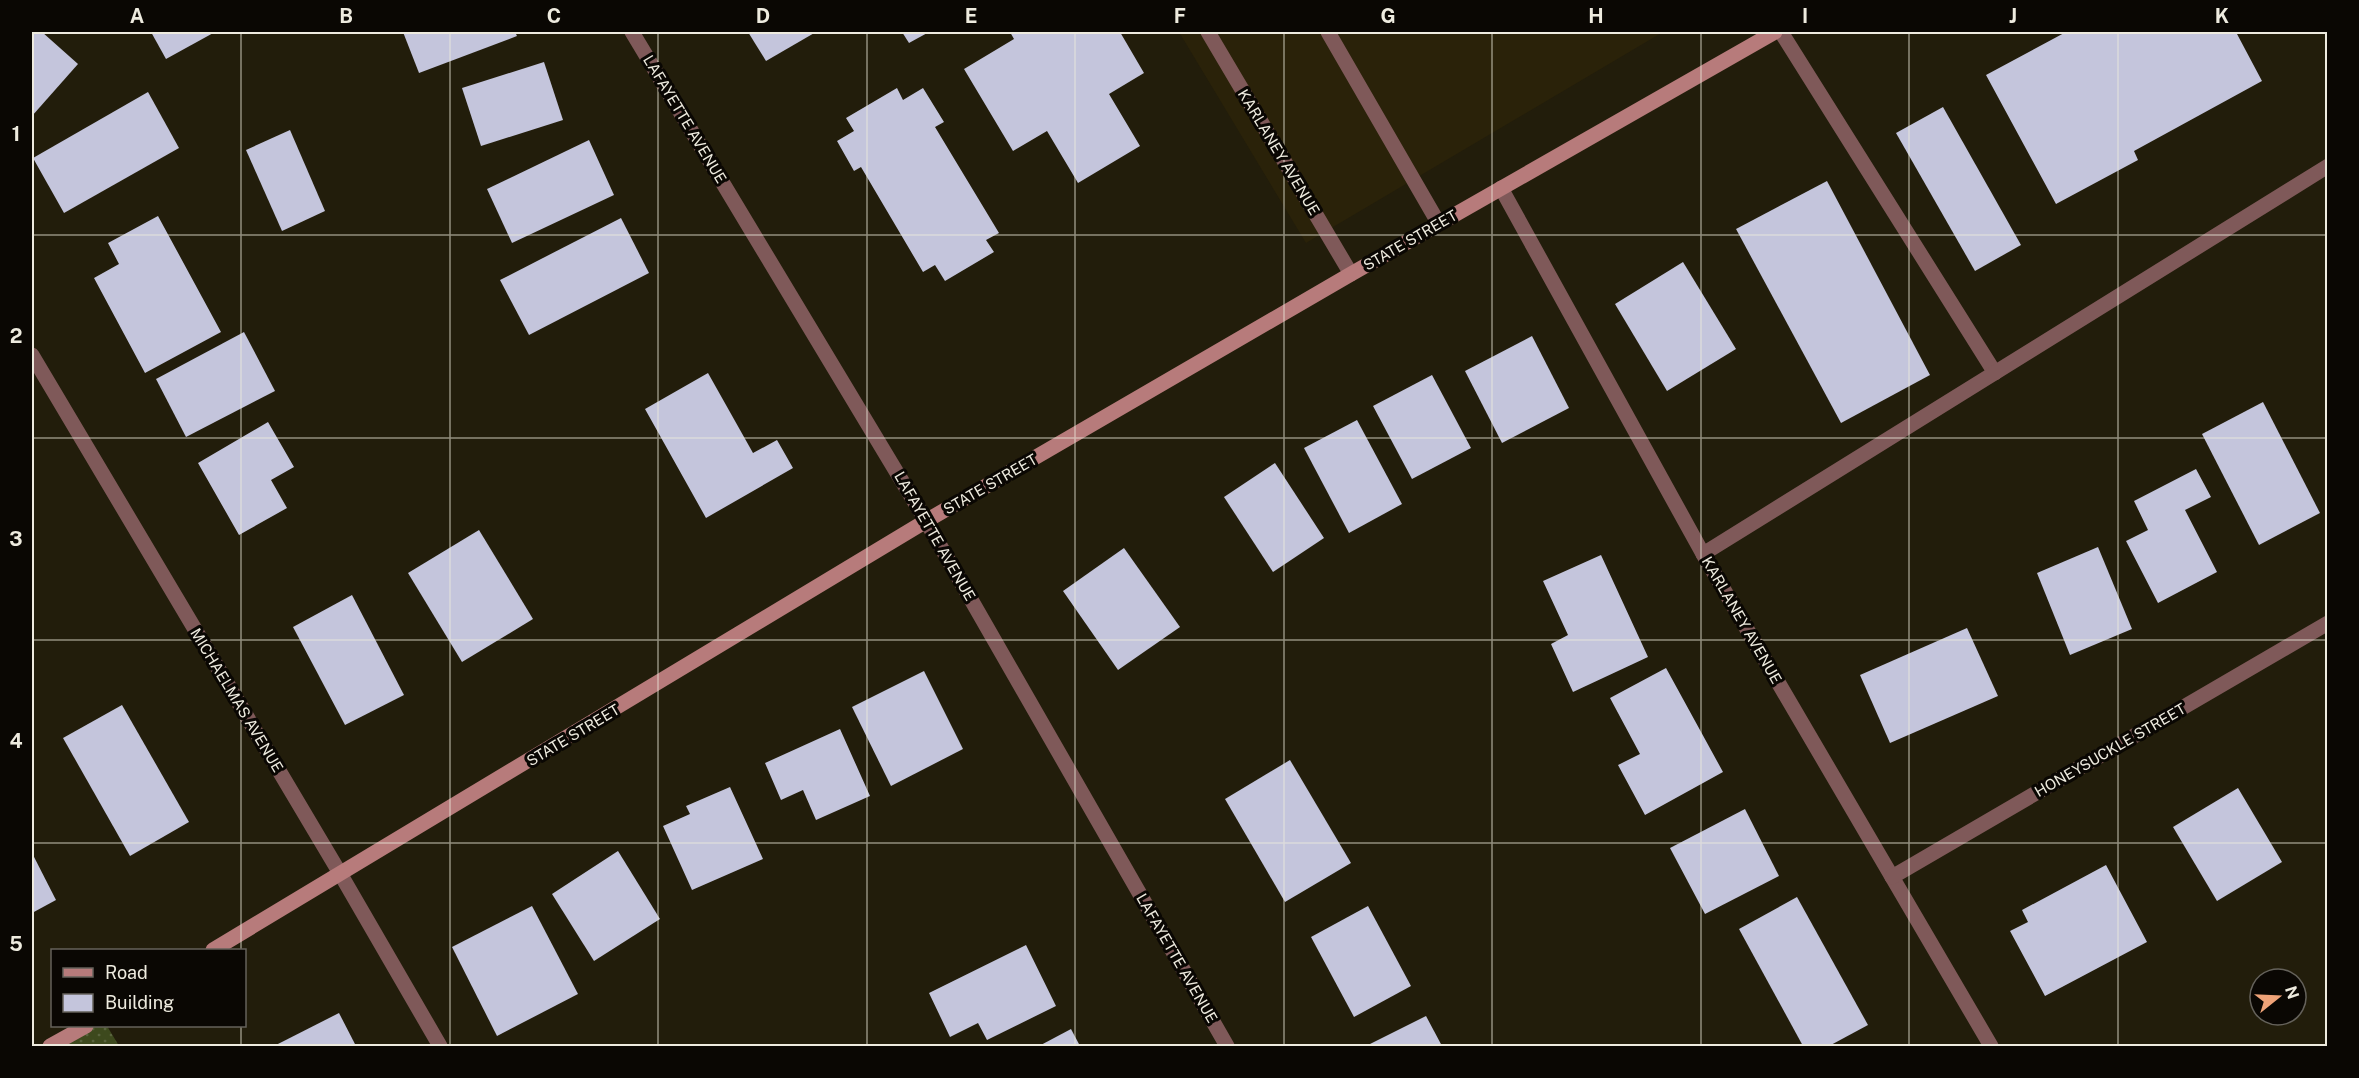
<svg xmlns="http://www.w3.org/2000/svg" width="2359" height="1078" font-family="'Public Sans',sans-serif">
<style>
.built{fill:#2a2209}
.park{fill:url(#park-dots)}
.building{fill:#c4c5dc}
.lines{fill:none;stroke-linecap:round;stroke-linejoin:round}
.lane{stroke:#7f5959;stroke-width:15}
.street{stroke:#7f5959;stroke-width:15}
.secondary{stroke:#b77b7b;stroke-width:15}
.grid{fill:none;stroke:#eeebdf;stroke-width:1.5;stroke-opacity:0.55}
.labels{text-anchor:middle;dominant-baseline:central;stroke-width:6;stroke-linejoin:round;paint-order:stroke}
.street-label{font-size:15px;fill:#eeebdf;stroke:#0a0703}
.neatline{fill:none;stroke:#eeebdf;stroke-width:2}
.grid-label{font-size:20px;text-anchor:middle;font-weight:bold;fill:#eeebdf}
</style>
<defs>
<pattern id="park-dots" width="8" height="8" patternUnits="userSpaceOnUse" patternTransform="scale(1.5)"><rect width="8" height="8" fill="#3d491d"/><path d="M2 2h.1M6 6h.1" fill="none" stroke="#59633d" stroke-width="1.8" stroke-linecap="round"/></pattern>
</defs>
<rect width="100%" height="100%" fill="#221d0b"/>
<path class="built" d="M1179 32H1663L1306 243Z"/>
<path class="park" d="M86 1026H107L119 1046H50Z"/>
<g class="building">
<path d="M32 32H42L78 64 32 116Z"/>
<path d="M151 32H215L166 59Z"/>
<path d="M403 32H515L517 36 419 73Z"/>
<path d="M748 32H816L766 61Z"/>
<path d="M902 32H929L909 43Z"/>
<path d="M1010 32H1120L1144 73 1109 94 1140 146 1078 183 1047 131 1013 151 964 69 1014 39Z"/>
<path d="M2066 32H2242L2237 34 2262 81 2134 151 2138 160 2056 204 1986 75Z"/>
<path d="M544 62 563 120 481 146 462 88Z"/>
<path d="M897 88 903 100 923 88 944 122 935 127 999 233 986 240 994 252 945 281 935 265 923 272 861 167 854 171 837 141 854 131 846 118Z"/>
<path d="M148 92 179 148 64 213 33 158Z"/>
<path d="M1943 107 2021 245 1975 271 1896 133Z"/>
<path d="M290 130 325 211 282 231 246 150Z"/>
<path d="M589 140 614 195 512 243 487 189Z"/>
<path d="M1827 181 1930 375 1841 423 1736 229Z"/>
<path d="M158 216 221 332 145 373 94 278 119 264 108 243Z"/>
<path d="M621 218 649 273 529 335 500 280Z"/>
<path d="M1683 262 1736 349 1667 391 1615 304Z"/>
<path d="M244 332 275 391 186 437 156 379Z"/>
<path d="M1532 336 1569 408 1502 443 1465 371Z"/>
<path d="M708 373 753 453 777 440 793 468 706 518 645 409Z"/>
<path d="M1432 375 1471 448 1412 479 1373 406Z"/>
<path d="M2263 402 2320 513 2259 545 2202 434Z"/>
<path d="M1357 420 1402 504 1349 533 1304 448Z"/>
<path d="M268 422 294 467 271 480 287 508 239 535 198 463Z"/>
<path d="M1275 463 1324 538 1273 572 1224 497Z"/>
<path d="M2196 469 2211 497 2185 510 2217 572 2158 603 2126 541 2148 530 2134 501Z"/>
<path d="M479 530 533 619 462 662 408 573Z"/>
<path d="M2098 547 2132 629 2070 655 2037 573Z"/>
<path d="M1124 548 1180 627 1118 670 1063 591Z"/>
<path d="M1601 555 1648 657 1573 692 1551 644 1568 635 1543 581Z"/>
<path d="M352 595 404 695 345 725 293 627Z"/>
<path d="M1967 628 1998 696 1890 743 1860 675Z"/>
<path d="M1666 668 1723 772 1645 815 1618 765 1640 754 1610 698Z"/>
<path d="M924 671 963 749 891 786 852 707Z"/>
<path d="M122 705 189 822 130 856 63 738Z"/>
<path d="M840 729 870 796 816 820 803 790 781 800 765 763Z"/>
<path d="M1290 760 1351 863 1285 902 1225 799Z"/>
<path d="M730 787 763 859 692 890 663 826 690 814 686 806Z"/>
<path d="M2238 788 2282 862 2217 901 2173 827Z"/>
<path d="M1745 809 1779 876 1705 914 1670 848Z"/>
<path d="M618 851 660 919 594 961 552 894Z"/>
<path d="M32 853 56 900 32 913Z"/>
<path d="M2106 865 2147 942 2045 996 2010 931 2028 922 2022 910Z"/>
<path d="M1797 897 1868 1025 1829 1046H1803L1739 929Z"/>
<path d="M532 906 578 994 497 1036 452 947Z"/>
<path d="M1368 906 1411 986 1354 1017 1311 937Z"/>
<path d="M1026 945 1056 1006 987 1040 978 1023 950 1037 929 993Z"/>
<path d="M339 1013 356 1046H274Z"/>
<path d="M1426 1016 1442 1046H1366Z"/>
<path d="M1071 1029 1080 1046H1039Z"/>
</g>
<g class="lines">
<g class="lane">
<path d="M1328 32 1439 224"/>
<path d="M1781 32 1995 373"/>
</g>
<g class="street">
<path d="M632 32 926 521 1227 1046"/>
<path d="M1208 32 1351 274"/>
<path d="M1501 188 1703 554 1991 1046"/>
<path d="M32 355 341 875 440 1046"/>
<path d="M1703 554 2328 166"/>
<path d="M1892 877 2328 623"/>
</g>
<g class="secondary">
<path d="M213 950 926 521 1351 274 1775 32"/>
<path d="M50 1046 86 1026"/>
</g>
</g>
<path class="grid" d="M241 32V950M450 32V1046M658 32V1046M867 32V1046M1075 32V1046M1284 32V1046M1492 32V1046M1701 32V1046M1909 32V1046M2118 32V1046M32 235H2328M32 438H2328M32 640H2328M32 843H2328M241 1026V1046"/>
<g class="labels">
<g class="street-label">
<text transform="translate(685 119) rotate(59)">LAFAYETTE AVENUE</text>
<text transform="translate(1279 152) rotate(59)">KARLANEY AVENUE</text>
<text transform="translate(1410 240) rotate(-30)">STATE STREET</text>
<text transform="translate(990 484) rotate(-30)">STATE STREET</text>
<text transform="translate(935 536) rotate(60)">LAFAYETTE AVENUE</text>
<text transform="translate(1742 620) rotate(60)">KARLANEY AVENUE</text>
<text transform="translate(237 700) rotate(59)">MICHAELMAS AVENUE</text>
<text transform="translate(573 735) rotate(-31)">STATE STREET</text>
<text transform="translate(2110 750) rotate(-30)">HONEYSUCKLE STREET</text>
<text transform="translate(1177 958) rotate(60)">LAFAYETTE AVENUE</text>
</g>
</g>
<rect width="2359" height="1078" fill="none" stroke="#0a0703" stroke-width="66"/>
<rect x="51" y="949" width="195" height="78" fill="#0a0703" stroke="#65625b" stroke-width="1.5"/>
<rect x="63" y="968" width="30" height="9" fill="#b77b7b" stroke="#65625b" stroke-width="1.5"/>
<text x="105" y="979" font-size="18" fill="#eeebdf">Road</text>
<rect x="63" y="994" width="30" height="18" fill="#c4c5dc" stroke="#65625b" stroke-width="1.5"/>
<text x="105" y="1009" font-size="18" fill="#eeebdf">Building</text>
<g transform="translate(2278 997) rotate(72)"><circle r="28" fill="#0a0703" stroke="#65625b" stroke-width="1.5"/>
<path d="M0-4.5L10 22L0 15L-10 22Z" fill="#efa378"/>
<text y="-9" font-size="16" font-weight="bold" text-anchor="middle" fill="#eeebdf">N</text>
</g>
<rect x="33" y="33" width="2293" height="1012" class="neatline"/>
<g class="grid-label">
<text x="137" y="23">A</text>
<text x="346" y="23">B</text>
<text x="554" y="23">C</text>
<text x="763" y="23">D</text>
<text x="971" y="23">E</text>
<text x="1180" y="23">F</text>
<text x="1388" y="23">G</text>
<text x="1596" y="23">H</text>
<text x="1805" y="23">I</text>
<text x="2013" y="23">J</text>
<text x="2222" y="23">K</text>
<text x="16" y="141">1</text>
<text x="16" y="343">2</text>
<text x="16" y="546">3</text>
<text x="16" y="748">4</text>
<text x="16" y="951">5</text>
</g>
</svg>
